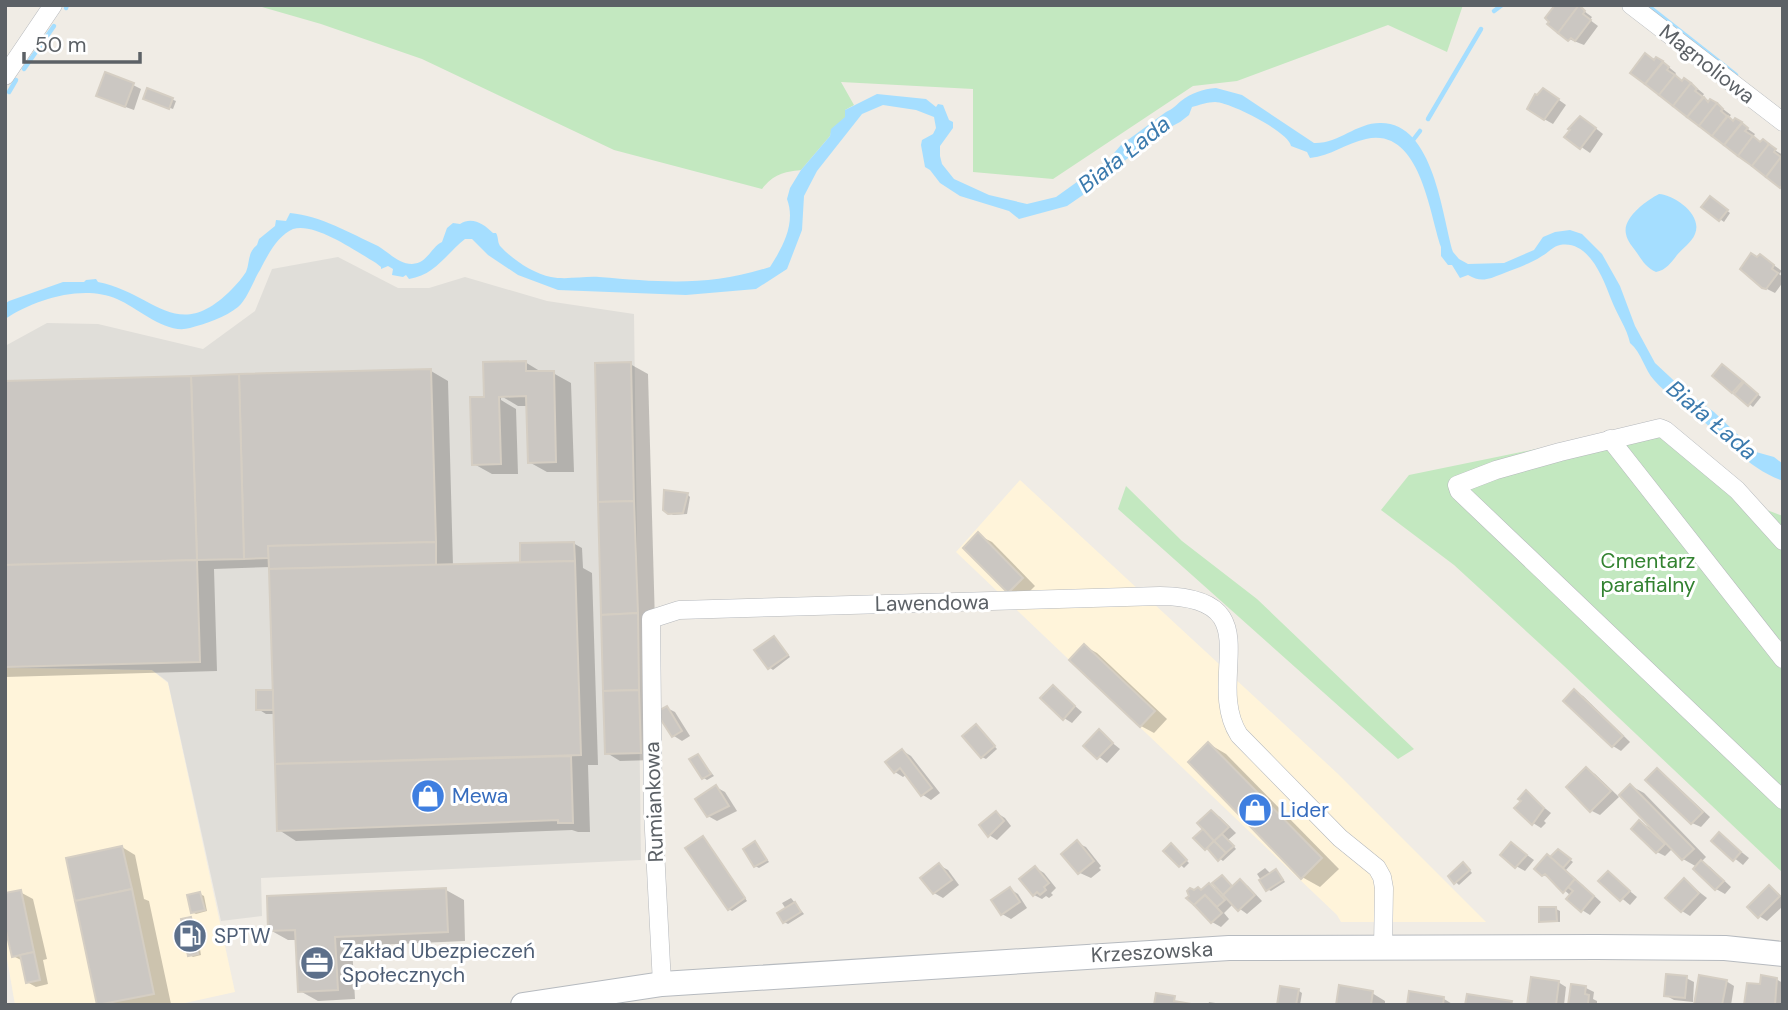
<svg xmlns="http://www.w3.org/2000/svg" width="1788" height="1010" font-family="'DM Sans',sans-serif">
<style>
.commercial{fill:#fff4da}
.industrial{fill:#e0ded9}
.green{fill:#c3e8c0}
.water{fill:#a5deff}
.shadow{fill:#0003}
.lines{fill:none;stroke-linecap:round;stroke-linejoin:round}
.stream{stroke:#a5deff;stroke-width:4.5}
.building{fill:#cbc7c2;stroke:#d5cec3;stroke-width:2}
.street-casing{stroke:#b5b8bc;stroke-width:19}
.secondary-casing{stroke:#b6babf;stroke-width:26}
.street{stroke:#fff;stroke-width:18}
.secondary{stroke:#fff;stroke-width:24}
.labels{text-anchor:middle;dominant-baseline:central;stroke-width:6;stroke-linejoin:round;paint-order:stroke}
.street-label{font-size:21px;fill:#5c6166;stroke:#fff}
.park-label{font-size:21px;fill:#328230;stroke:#fff}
.shop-label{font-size:21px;fill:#366cbe;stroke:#fff;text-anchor:start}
.service-label{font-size:21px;fill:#4e5e75;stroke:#fff;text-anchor:start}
.water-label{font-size:23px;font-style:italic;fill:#3b7aad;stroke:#fff}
</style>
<rect width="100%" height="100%" fill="#f0ece5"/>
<g class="commercial">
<path d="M1020 480 1337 773 1486 922H1341L1337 915 956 552Z"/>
<path d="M5 668 152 670 168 683 235 992 176 1005H15L5 947Z"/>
</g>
<path class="industrial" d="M338 257 398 288H429L465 277 547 301 634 314 641 860 261 878 262 916 221 921 168 682 152 670 5 667V346L47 323 98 324 203 349 255 311 272 269Z"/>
<g class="green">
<path d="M255 5H1463L1447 52 1388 25 1237 81 1193 86 1053 179 973 172V89L841 82 854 105 845 110 846 117 832 129 830 136 801 170C783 172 774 174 762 189L614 150 422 59 321 24Z"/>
<path d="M1663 423 1767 510 1783 516V873L1563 665 1454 565 1381 510 1409 475Z"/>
<path d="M1126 486 1182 541 1257 599 1414 749 1398 759 1118 509Z"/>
</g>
<g class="water">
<path d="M1216 88 1242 95 1314 143C1338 144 1356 123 1380 123 1434 122 1442 216 1453 252L1459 259 1468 264 1504 263 1534 250 1543 237 1555 232 1570 230 1582 234 1602 254 1620 286 1635 326 1655 363 1684 390 1714 412 1756 452 1774 457 1783 464V481C1748 468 1727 442 1700 418 1685 406 1667 395 1654 380 1644 369 1642 353 1630 343 1627 328 1617 315 1611 299 1603 278 1589 240 1560 245 1553 246 1548 253 1542 256 1530 264 1516 268 1502 274 1489 279 1481 283 1468 275L1460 278 1452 265H1448L1441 256V247C1429 212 1420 127 1366 139 1346 143 1331 156 1310 158L1307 152 1291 146C1289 132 1230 102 1215 102 1208 102 1199 105 1192 107L1189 115 1180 122 1163 131 1123 162 1112 175 1067 206 1019 219 1009 211 960 196 940 183 930 170 925 167 921 145 922 140 933 134 936 128 934 117 916 110 883 105 862 114 817 171 804 196 802 230 787 269 756 289 686 295 558 290 518 275 488 255 472 239H465C446 254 435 275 409 279L406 275 403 277 392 275 393 269 388 266 381 269V267L376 263C357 252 315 222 293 229 278 235 267 256 260 270 253 281 248 298 238 307 226 317 205 324 190 328 166 335 138 308 117 299 83 284 35 299 5 319V304L9 301 63 282H84L86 280 96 279 98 282C155 293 177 345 232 289 237 284 242 278 246 272 250 263 247 253 257 245L259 239 275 226 276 220 286 221 290 213C321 216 350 233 378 246 388 252 399 264 412 264 428 263 430 248 442 242L447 228 453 223 460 224C472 216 484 224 493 233H496C499 238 497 243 501 247 512 259 534 274 551 277 566 280 584 276 599 277 662 282 708 287 770 267 783 247 796 223 787 199L790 188 801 170 830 136 831 129 845 117V110L877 94 926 99 936 107 938 104 943 105 949 120 953 122V128L940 146V156L942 164 954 179 989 195 1027 204 1056 197 1109 159 1121 145 1166 112C1173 109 1175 106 1181 101 1191 93 1203 89 1216 88Z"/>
<path d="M1659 194C1675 195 1703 215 1695 234 1692 242 1682 249 1677 255 1671 263 1666 270 1656 272 1647 268 1643 262 1637 253 1633 247 1627 241 1626 234 1622 218 1647 200 1659 194Z"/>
</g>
<g class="shadow">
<path d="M1580 8 1592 17 1590 20 1598 26 1584 45 1569 39Z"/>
<path d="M1646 55 1665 64 1676 73 1674 76 1683 82 1693 85 1704 94 1702 97 1719 106 1731 115 1729 117 1734 122 1735 120 1755 134 1753 137 1783 155 1781 158 1783 160V188L1633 72Z"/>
<path d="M133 85 141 89 134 110 106 100Z"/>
<path d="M149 90 176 101 173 109 149 100Z"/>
<path d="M1552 95 1566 105 1553 124 1544 119Z"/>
<path d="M1589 123 1603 134 1590 153 1567 137Z"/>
<path d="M1714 200 1730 213 1724 222 1703 207Z"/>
<path d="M1768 261 1782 271 1779 274 1783 277V282L1775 293 1763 287Z"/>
<path d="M525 362 543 373H553L571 383 574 472H547L529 462 528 406H518L501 396V400L516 409 518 474H492L474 464 486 399Z"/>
<path d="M630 364 648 374 655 623 654 760 620 761 607 753Z"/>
<path d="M1722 366 1761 397 1753 407 1714 376Z"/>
<path d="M431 371 448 381 453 566 522 564V545L573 543 582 548 583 568 592 573 598 765H588L590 832H578L572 830 296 841 279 830 275 714H266L258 709 275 691 271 567 214 569 217 671 5 677V383Z"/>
<path d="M687 494 690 497 687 514 673 515 665 509Z"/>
<path d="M978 535 992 542 1035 586 1022 599 1009 591Z"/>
<path d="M774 638 790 657 773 670 769 667Z"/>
<path d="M1084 646 1097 653 1167 719 1154 733 1141 726Z"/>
<path d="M1053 687 1082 712 1072 723 1064 718Z"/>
<path d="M1574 692 1583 696 1630 742 1621 751 1613 746Z"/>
<path d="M667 708 675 712 690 736 682 741 674 736Z"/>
<path d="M976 726 997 749 986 759 982 757Z"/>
<path d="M1099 732 1120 749 1107 763 1086 746Z"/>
<path d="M1209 744 1226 754 1339 869 1320 887 1302 877Z"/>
<path d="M903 751 911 756 940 793 931 800 923 795 907 774 903 777 895 772Z"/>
<path d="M698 756 714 776 707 780 704 778Z"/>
<path d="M1587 769 1595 774 1619 797 1600 815 1592 811 1568 787Z"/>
<path d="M1657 770 1665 775 1710 817 1701 827 1692 823Z"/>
<path d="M1631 786 1644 793 1706 857 1701 862 1710 867 1731 887 1725 894 1716 889 1695 869 1697 867 1683 859 1673 848 1665 856 1657 852 1640 822 1654 830Z"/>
<path d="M716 787 725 792 737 811 717 821 708 816Z"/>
<path d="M1526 793 1551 813 1544 821 1546 823 1541 828 1533 823Z"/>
<path d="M1211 812 1220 817 1236 833 1228 840 1236 849 1223 861 1206 848Z"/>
<path d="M997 813 1005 818 1011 826 997 840 989 835Z"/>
<path d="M1719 834 1749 858 1743 865 1713 841Z"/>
<path d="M703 838 747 901 732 911 729 909Z"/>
<path d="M755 843 769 862 759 868 755 866Z"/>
<path d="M1077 843 1086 847 1101 866 1099 868 1101 870 1091 878 1080 873 1064 854Z"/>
<path d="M1512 844 1534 860 1525 871 1516 866Z"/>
<path d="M122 847 135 855 144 899 149 901 171 1004 99 1005 68 859Z"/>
<path d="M1174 848 1189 863 1184 868 1166 851Z"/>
<path d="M1562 853 1573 862 1566 870 1601 902 1590 915 1582 910 1571 896 1552 879 1543 875 1552 859Z"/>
<path d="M939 865 948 870 959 885 943 898 934 893Z"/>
<path d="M1467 867 1472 873 1459 885 1450 877Z"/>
<path d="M1036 868 1044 873 1056 888 1051 893 1053 895 1049 898 1046 896 1042 899 1034 895Z"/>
<path d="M1265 868 1271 874 1276 871 1279 873 1285 882 1271 891 1267 889 1257 874Z"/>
<path d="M1608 873 1637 897 1630 905 1601 881Z"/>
<path d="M1225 879 1233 887 1240 881 1248 886 1262 901 1247 914 1233 904 1224 913 1229 919 1221 927 1212 922 1189 898 1209 885 1222 892Z"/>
<path d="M1684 880 1707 898 1690 916 1682 911Z"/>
<path d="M1769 887 1783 897V906L1767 921 1759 916Z"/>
<path d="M1010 889 1018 894 1027 908 1011 919 1002 914Z"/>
<path d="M446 890 464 900 465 941 352 946 355 999 318 1001 300 991 298 940H288L270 930Z"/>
<path d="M20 892 33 899 47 959 43 960 48 984 36 987 27 982 23 961 13 956Z"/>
<path d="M200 894 204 896 207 911 196 914 192 912Z"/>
<path d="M791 898 804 914 788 924 784 922 786 909 782 903Z"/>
<path d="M1556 909 1560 911V922L1541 921Z"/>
<path d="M191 919 195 921 201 955 193 957 190 955Z"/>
<path d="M1686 978 1694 982 1693 1002 1674 1000 1665 995Z"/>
<path d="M1776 979 1783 983V1005H1746L1761 986Z"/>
<path d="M1726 981 1734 986 1731 1005H1697Z"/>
<path d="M1558 982 1566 987 1564 1005H1529Z"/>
<path d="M1586 988 1594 992 1593 999 1597 1001V1005H1570Z"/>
<path d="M1299 991 1302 993 1300 1005H1279Z"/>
<path d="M1372 993 1385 1001V1005H1338Z"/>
<path d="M1410 993 1444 999 1454 1005H1408Z"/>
<path d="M1209 1002 1222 1004 1224 1005H1208Z"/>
</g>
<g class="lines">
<g class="stream">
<path d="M1647 5 1736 75"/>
<path d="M66 8 67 5"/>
<path d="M1494 11 1502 5"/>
<path d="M24 69 54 26"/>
<path d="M9 92 16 80"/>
<path d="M1428 119 1481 29"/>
<path d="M1410 144 1420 131"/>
</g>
</g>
<g class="building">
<path d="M1555 5H1579L1558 33 1547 24 1549 22 1545 18Z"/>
<path d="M1579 5 1585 11 1583 14 1591 20 1575 41 1571 38 1568 41 1558 33Z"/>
<path d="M1645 53 1654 60 1656 57 1663 61 1645 84 1630 73Z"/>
<path d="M1663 62 1669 67 1667 70 1675 75 1659 95 1645 84Z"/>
<path d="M105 72 134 83 125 107 96 96Z"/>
<path d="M1675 75 1682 81 1684 78 1691 83 1673 106 1659 95Z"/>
<path d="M1691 83 1697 89 1695 91 1703 97 1687 117 1673 106Z"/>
<path d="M147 88 173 98 169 109 143 99Z"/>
<path d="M1543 88 1559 99 1544 120 1527 109 1535 94 1537 95Z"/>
<path d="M1704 97 1708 102 1710 99 1717 103 1699 126 1687 117Z"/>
<path d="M1717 103 1723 109 1721 111 1727 116 1712 136 1699 126Z"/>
<path d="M1580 116 1596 128 1580 149 1564 137 1570 130 1568 129Z"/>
<path d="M1728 116 1733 121 1735 118 1742 122 1724 145 1712 136Z"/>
<path d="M1742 123 1748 128 1745 131 1753 136 1738 156 1724 145Z"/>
<path d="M1753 136 1760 142 1763 139 1769 144 1752 166 1738 156Z"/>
<path d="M1769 144 1776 149 1774 152 1781 157 1766 177 1752 166Z"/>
<path d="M1781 157 1783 184 1780 188 1766 177Z"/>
<path d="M1710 196 1728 210 1719 221 1701 207Z"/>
<path d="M1751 253 1757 257 1760 254 1774 265 1772 269 1778 273 1766 289 1762 288 1740 269Z"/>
<path d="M526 361V371H554L556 462 528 463 526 396 499 397 501 464 472 465 470 397H484L483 362Z"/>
<path d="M631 362 634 501 598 502 595 363Z"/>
<path d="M1722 364 1743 381 1732 393 1712 376Z"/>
<path d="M431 369 436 542 268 546 269 558 244 559 239 374Z"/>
<path d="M239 374 244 559 197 560 191 376Z"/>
<path d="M191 376 197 560 5 565V381Z"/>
<path d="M1744 382 1758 394 1748 406 1734 394Z"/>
<path d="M664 490 688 493 683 513 668 514 663 510Z"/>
<path d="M634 501 638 613 601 615 598 502Z"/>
<path d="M978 532 1023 578 1008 593 963 548Z"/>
<path d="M436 542V565L269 569 268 546Z"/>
<path d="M574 542 575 561 520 562V543Z"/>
<path d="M197 560 200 662 5 667V565Z"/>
<path d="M575 561 581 755 275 764 269 569Z"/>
<path d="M638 613 639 690 603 691 601 615Z"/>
<path d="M774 636 788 655 768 669 754 650Z"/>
<path d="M1084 644 1155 711 1140 727 1069 660Z"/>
<path d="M1053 685 1075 706 1063 720 1040 698Z"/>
<path d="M1574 689 1623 736 1612 747 1563 701Z"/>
<rect x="256" y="690" width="17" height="20"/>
<path d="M639 690 641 753 605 754 603 691Z"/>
<path d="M667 706 682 731 672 737 656 712Z"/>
<path d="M976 724 995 746 981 758 962 736Z"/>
<path d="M1099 729 1113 743 1097 759 1083 746Z"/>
<path d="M1208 742 1322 858 1301 879 1188 762Z"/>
<path d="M902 749 932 788 921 796 900 768 894 773 885 762Z"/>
<path d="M698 754 711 774 702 779 689 759Z"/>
<path d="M571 756 573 823H558V820L277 831 275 764Z"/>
<path d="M1586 767 1611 791 1590 812 1566 787Z"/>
<path d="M1657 768 1703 812 1691 824 1645 780Z"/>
<path d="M1630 784 1694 849 1682 860 1619 795Z"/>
<path d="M716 785 729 806 707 817 695 799Z"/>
<path d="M1526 790 1544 808 1532 825 1514 808 1521 801 1518 799Z"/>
<path d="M1211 810 1229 827 1214 841 1197 823Z"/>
<path d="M996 811 1004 821 988 837 979 825Z"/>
<path d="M1639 820 1665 844 1656 853 1631 829Z"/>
<path d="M1203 829 1214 841 1205 850 1193 838Z"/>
<path d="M1719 832 1741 852 1733 861 1711 841Z"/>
<path d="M1222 834 1234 846 1226 853 1214 841Z"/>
<path d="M703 836 745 898 728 910 685 848Z"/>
<path d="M1077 840 1094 861 1078 874 1061 854Z"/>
<path d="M755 841 767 860 754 867 743 849Z"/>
<path d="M1214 841 1226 853 1218 861 1207 848Z"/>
<path d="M1511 842 1527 855 1515 868 1500 855Z"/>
<path d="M1171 843 1187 860 1179 867 1163 851Z"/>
<path d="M122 846 132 889 75 901 66 858Z"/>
<path d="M1558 849 1571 859 1563 868 1550 857Z"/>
<path d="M1547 854 1575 879 1563 893 1545 874 1542 876 1534 869Z"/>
<path d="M1701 860 1724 881 1715 890 1693 869Z"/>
<path d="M1463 862 1470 870 1454 884 1448 876Z"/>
<path d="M939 863 952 880 933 894 920 878Z"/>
<path d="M1035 866 1049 883 1044 887 1046 890 1040 895 1037 892 1033 896 1019 879Z"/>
<path d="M1276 869 1283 880 1266 891 1259 880Z"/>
<path d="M1608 871 1630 891 1620 901 1598 881Z"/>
<path d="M1222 875 1232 886 1223 895 1212 883Z"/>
<path d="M1684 878 1699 893 1681 912 1665 898Z"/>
<path d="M1240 879 1255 895 1238 911 1223 895Z"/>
<path d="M1575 879 1594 896 1581 912 1566 899 1573 891 1568 887Z"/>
<path d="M1209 883 1225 900 1217 907 1205 895 1194 905 1186 898 1189 896 1187 891 1190 888 1194 890 1198 887 1201 890Z"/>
<path d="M1769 885 1780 896 1758 918 1747 907Z"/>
<path d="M1010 887 1020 902 1001 915 991 900Z"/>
<path d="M446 888 448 932 335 937 338 990 298 992 295 930 268 931 267 896Z"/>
<path d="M132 889 154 994 97 1005 75 901Z"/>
<path d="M21 890 34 952 12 957 5 927V893Z"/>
<path d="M200 892 205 910 191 913 187 895Z"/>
<path d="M1205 895 1222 913 1211 923 1194 905Z"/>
<path d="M795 902 801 912 783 923 777 913Z"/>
<path d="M1539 907H1556L1557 921 1539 922Z"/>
<path d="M191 917 198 954 188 956 181 919Z"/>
<path d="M34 952 40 980 26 983 20 955Z"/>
<path d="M1666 974 1687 976 1685 998 1664 996Z"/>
<path d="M1699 975 1727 980 1722 1005H1694Z"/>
<path d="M1761 975 1777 978 1775 1005H1744L1747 983 1760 984Z"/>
<path d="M1531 977 1559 981 1556 1005H1527Z"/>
<path d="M1571 984 1586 986 1585 994 1589 995 1588 1004 1568 1005Z"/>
<path d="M1339 985 1373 991 1371 1005H1336Z"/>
<path d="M1280 986 1299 989 1296 1005H1277Z"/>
<path d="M1409 991 1444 997 1443 1005H1407Z"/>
<path d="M1156 993 1175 996 1174 1001 1197 1005H1154Z"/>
<path d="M1467 994 1512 1001 1511 1005H1465Z"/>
</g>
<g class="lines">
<g class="street-casing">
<g id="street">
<path d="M1631 5 1783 122"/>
<path d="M5 76 53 5"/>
<path d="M1610 439 1783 659"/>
<path d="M1783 541 1737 490 1665 430 1660 428 1560 452 1496 470 1457 485 1459 491 1783 800"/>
<path d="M662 984 653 811 651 619 679 610 1160 596C1274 597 1203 678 1239 735L1340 838 1377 868 1382 877 1384 888 1383 948"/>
</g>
</g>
<g class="secondary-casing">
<path id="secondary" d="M523 1005 662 984 1229 948 1596 947 1725 948 1783 954"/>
</g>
<use href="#street" class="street"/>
<use href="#secondary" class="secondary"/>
</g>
<defs>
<g id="shop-disc" transform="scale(1.75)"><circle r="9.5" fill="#3f7fe0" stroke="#fff"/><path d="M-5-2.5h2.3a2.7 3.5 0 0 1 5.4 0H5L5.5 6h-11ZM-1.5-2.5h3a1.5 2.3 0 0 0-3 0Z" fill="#fff"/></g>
<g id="fuel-disc" transform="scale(1.75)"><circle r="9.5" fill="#5c6f8a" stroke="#fff"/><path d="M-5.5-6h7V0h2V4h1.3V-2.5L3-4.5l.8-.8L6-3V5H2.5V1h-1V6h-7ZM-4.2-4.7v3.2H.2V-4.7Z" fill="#fff"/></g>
<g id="office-disc" transform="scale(1.75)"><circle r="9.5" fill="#5c6f8a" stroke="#fff"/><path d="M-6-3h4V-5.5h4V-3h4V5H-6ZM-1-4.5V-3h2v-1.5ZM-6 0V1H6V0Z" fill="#fff"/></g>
</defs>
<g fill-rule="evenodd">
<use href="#shop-disc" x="428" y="796"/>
<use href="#shop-disc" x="1255" y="810"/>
<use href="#fuel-disc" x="190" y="936"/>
<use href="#office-disc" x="317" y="963"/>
</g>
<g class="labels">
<g class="street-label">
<text transform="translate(1707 64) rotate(38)">Magnoliowa</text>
<text transform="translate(932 603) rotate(-1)">Lawendowa</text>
<text transform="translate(654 802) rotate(-92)">Rumiankowa</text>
<text transform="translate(1152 952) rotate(-3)">Krzeszowska</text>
</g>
<g class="park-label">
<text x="1648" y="561">Cmentarz<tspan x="1648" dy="24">parafialny</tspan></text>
</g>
<g class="shop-label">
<text x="452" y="796">Mewa</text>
<text x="1280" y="810">Lider</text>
</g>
<g class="service-label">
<text x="214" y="936">SPTW</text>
<text x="342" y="951">Zakład Ubezpieczeń<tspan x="342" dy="24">Społecznych</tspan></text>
</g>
<g class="water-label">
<text transform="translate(1124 154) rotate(-38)">Biała Łada</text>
<text transform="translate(1712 420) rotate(40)">Biała Łada</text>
</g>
</g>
<rect width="1788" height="1010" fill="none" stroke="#5c6166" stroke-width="14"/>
<path d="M24 52v10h116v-10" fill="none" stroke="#5c6166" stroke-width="3.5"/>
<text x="35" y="52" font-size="21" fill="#5c6166" stroke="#ffffff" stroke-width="5" paint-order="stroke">50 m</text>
</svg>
